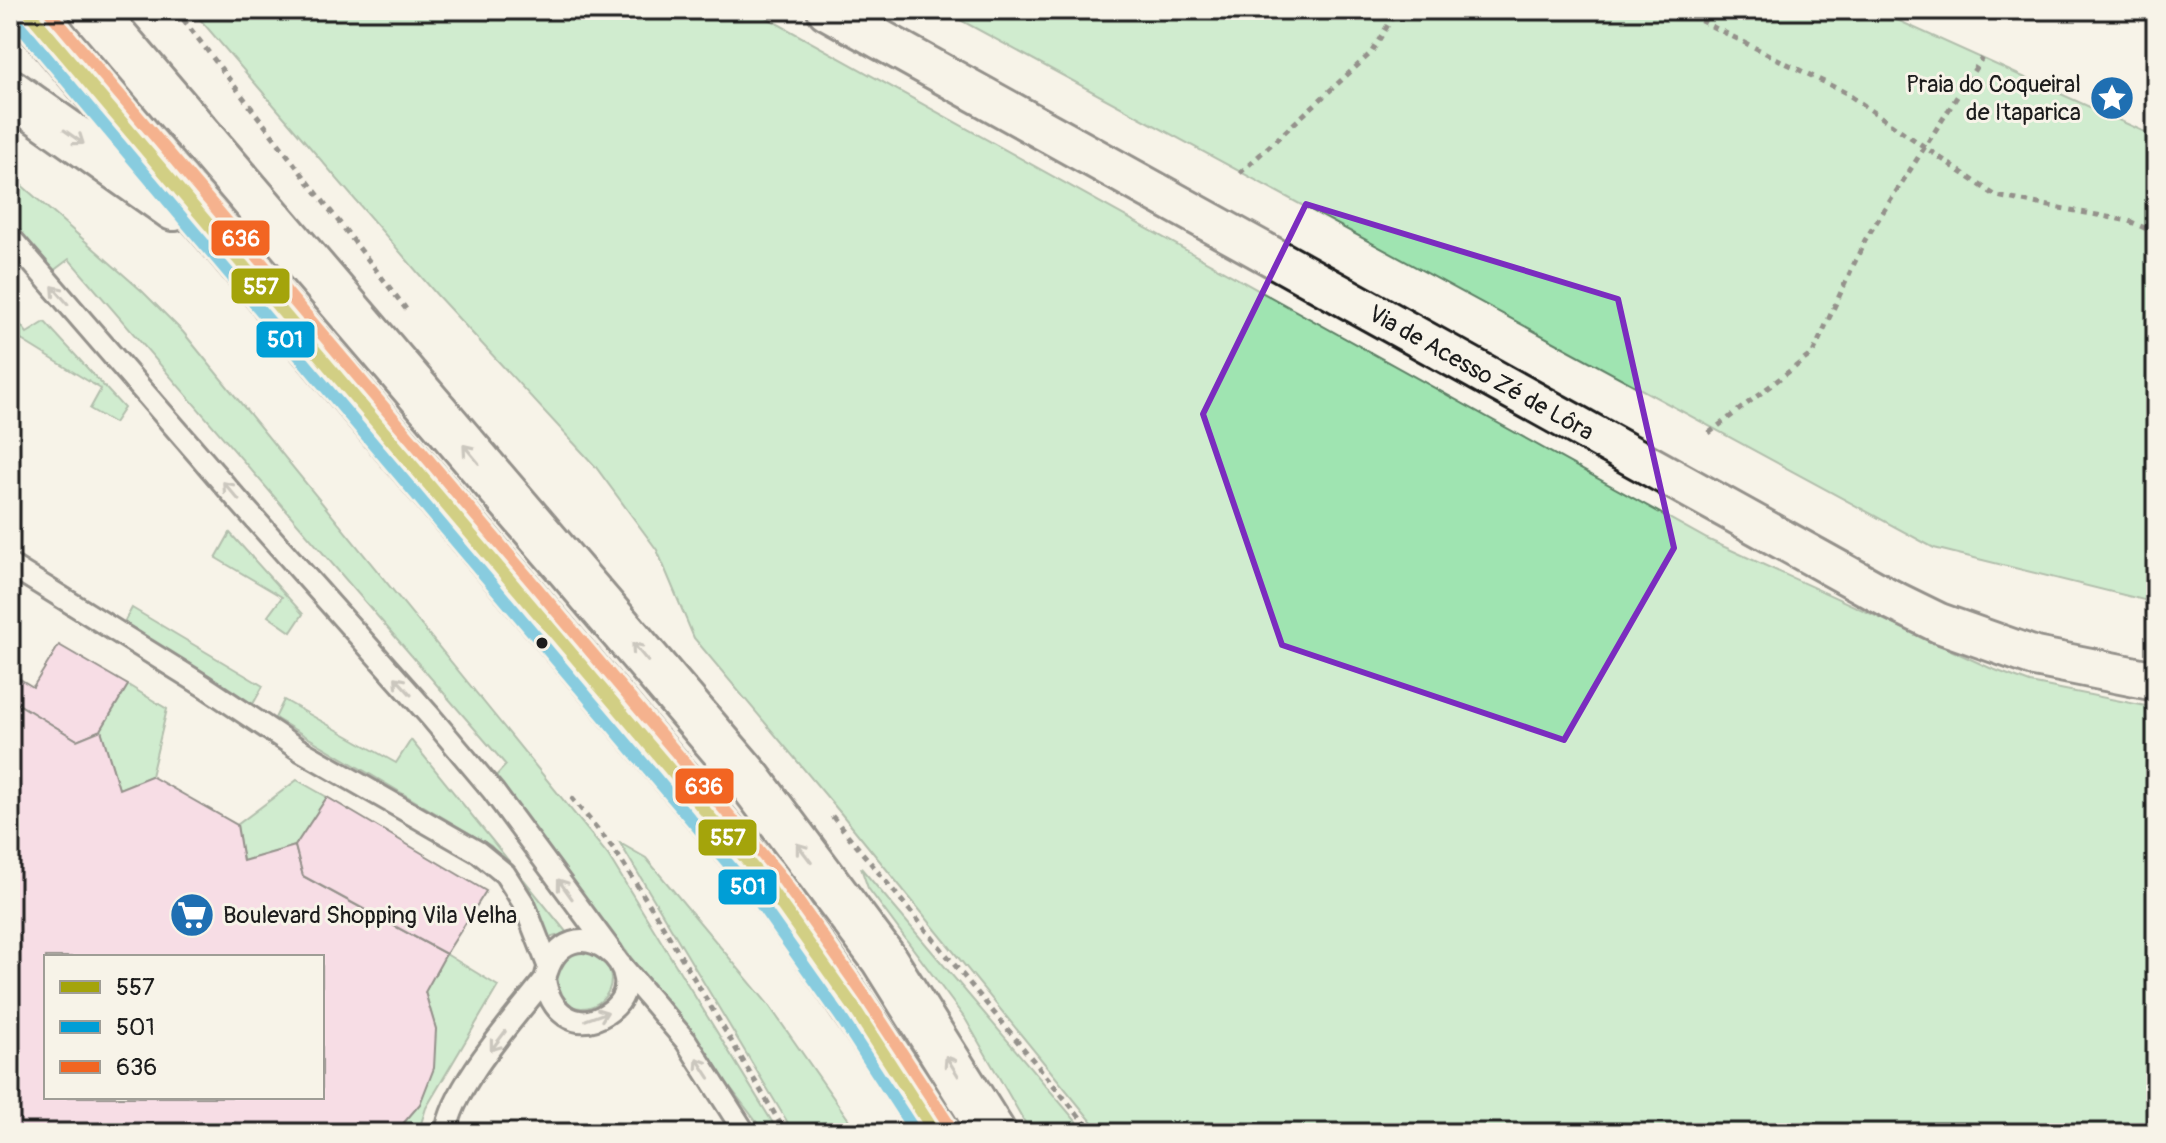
<svg xmlns="http://www.w3.org/2000/svg" width="2166" height="1143" font-family="Pangolin,sans-serif">
<style>
.green{fill:#9fe4b1;stroke:#5e8066;stroke-width:2}
.building{fill:#f6c3e2;stroke:#1c1c1c;stroke-width:2;fill-rule:evenodd}
.lines{fill:none;stroke-linecap:round;stroke-linejoin:round}
.lane-casing{stroke:#1c1c1c;stroke-width:26}
.street-casing{stroke:#1c1c1c;stroke-width:44}
.primary-casing{stroke:#1c1c1c;stroke-width:50}
.path{stroke:#1c1c1c;stroke-width:5;stroke-dasharray:6 6;stroke-linecap:butt}
.lane{stroke:#f7f3e8;stroke-width:20}
.street{stroke:#f7f3e8;stroke-width:38}
.primary{stroke:#f7f3e8;stroke-width:44}
.bus-1-casing{stroke:#f7f3e8;stroke-width:18}
.bus-2-casing{stroke:#f7f3e8;stroke-width:18}
.bus-3-casing{stroke:#f7f3e8;stroke-width:18}
.bus-1{stroke:#a4a40b;stroke-width:12}
.bus-2{stroke:#009ed6;stroke-width:12}
.bus-3{stroke:#f26522;stroke-width:12}
.oneway{stroke:#94928c}
.marked{fill:none;stroke:#7b2cbf;stroke-width:6;stroke-linejoin:round}
.bus-dot{fill:#1c1c1c;stroke:#f7f3e8;stroke-width:3}
.labels{text-anchor:middle;dominant-baseline:central;stroke-width:6;stroke-linejoin:round;paint-order:stroke}
.poi-label{font-size:24px;fill:#1c1c1c;stroke:#f7f3e8;text-anchor:end}
.street-label{font-size:24px;fill:#1c1c1c;stroke:#f7f3e8}
.line-badge{stroke:#f7f3e8;stroke-width:3}
.badge-label{font-size:22px;text-anchor:middle;font-weight:bold;fill:#fff}
</style>
<rect width="100%" height="100%" fill="#f7f3e8"/>
<filter id="ink" filterUnits="userSpaceOnUse"><feTurbulence type="fractalNoise" baseFrequency=".0125" numOctaves="2"/><feDisplacementMap in="SourceGraphic" scale="16" xChannelSelector="R" yChannelSelector="G"/><feConvolveMatrix kernelMatrix="1 2 1 2 8 2 1 2 1" color-interpolation-filters="sRGB"/></filter>
<g filter="url(#ink)">
<g class="green">
<path d="M192 10H753L1707 539 1990 668 2030 683 2156 708V1133H1101L844 817 694 638 657 550 595 466 437 295Z"/>
<path d="M942 10H1875L2156 137V603L1934 548Z"/>
<path d="M10 175 142 291 183 332 608 855 779 1133H765L494 778 506 765 69 259 49 274 10 225Z"/>
<path d="M10 312 27 333 45 322 124 408 114 423 90 409 101 389 10 333Z"/>
<path d="M230 533 303 614 291 632 268 616 282 597 216 558Z"/>
<path d="M132 608 263 686 253 704 122 626Z"/>
<path d="M128 685 167 709 151 776 119 789 101 730Z"/>
<path d="M284 700 396 763 411 740 567 933 541 940V927L536 906 521 881 491 846 275 718Z"/>
<path d="M297 780 327 797 295 846 243 861 237 825Z"/>
<path d="M620 843 646 858 768 1004 858 1133H794Z"/>
<path d="M861 868 1086 1133H1031L966 1020 868 888Z"/>
<circle cx="582" cy="979" r="29"/>
<path d="M446 954 498 986 426 1108 418 1133H395L420 1104 436 1029 425 992Z"/>
</g>
<g class="building">
<path d="M59 645 128 685 101 730 77 740 10 699V673L33 687Z"/>
<path d="M10 699 77 740 101 730 119 789 151 776 237 825 243 861 295 846 303 876 446 954 425 992 436 1029 434 1068 420 1104 395 1133H10ZM46 957H322V1097H46Z"/>
<path d="M327 797 486 891 446 954 303 876 295 846Z"/>
</g>
<g class="lines">
<g class="lane-casing">
<g id="lane">
<path d="M10 237 229 490 430 716 493 791 612 952"/>
<path d="M10 565 204 686 300 750 478 852 505 874 524 904 548 965"/>
<path d="M621 965 686 1041 745 1133"/>
<path d="M446 1133C452 1086 515 1018 545 979 566 893 667 975 606 1014 575 1034 549 1010 545 979"/>
</g>
</g>
<g class="street-casing">
<g id="street">
<path id="s1" d="M827 10 1890 599 1939 623 2035 657 2156 681"/>
</g>
</g>
<g class="primary-casing">
<g id="primary">
<path d="M27 10 766 883C825 965 882 1047 935 1133"/>
<path d="M92 10 748 778 883 958 993 1133"/>
<path d="M10 92 174 208"/>
</g>
</g>
<g class="path">
<path d="M176 10 406 309"/>
<path d="M1679 10 1846 93 1996 196 2129 221 2156 233"/>
<path d="M1240 173 1371 53 1397 10"/>
<path d="M1709 433 1813 353 1865 240 1982 58"/>
<path d="M571 797 614 849 658 918 786 1133"/>
<path d="M832 816 1093 1133"/>
</g>
<use href="#lane" class="lane"/>
<use href="#street" class="street"/>
<use href="#primary" class="primary"/>
<g class="bus-1-casing">
<path id="bus-1" d="M27 10 766 883 853 1006 935 1133"/>
</g>
<g class="bus-2-casing">
<path id="bus-2" d="M15 20 753 893 840 1016 916 1133"/>
</g>
<g class="bus-3-casing">
<path id="bus-3" d="M48 10 778 873 866 998 949 1125"/>
</g>
<use href="#bus-1" class="bus-1"/>
<use href="#bus-2" class="bus-2"/>
<use href="#bus-3" class="bus-3"/>
</g>
<defs><path id="oneway-shaft" d="M-6 0H5M1.5-3L5.5 0L1.5 3" fill="none" stroke-width="1.6" stroke-linecap="round" stroke-linejoin="round" transform="scale(2)"/></defs>
<g class="oneway">
<use href="#oneway-shaft" transform="translate(74 137) rotate(35)"/>
<use href="#oneway-shaft" transform="translate(60 295) rotate(-131)"/>
<use href="#oneway-shaft" transform="translate(471 454) rotate(-130)"/>
<use href="#oneway-shaft" transform="translate(231 491) rotate(-131)"/>
<use href="#oneway-shaft" transform="translate(640 652) rotate(-130)"/>
<use href="#oneway-shaft" transform="translate(403 686) rotate(-132)"/>
<use href="#oneway-shaft" transform="translate(804 853) rotate(-127)"/>
<use href="#oneway-shaft" transform="translate(565 889) rotate(-126)"/>
<use href="#oneway-shaft" transform="translate(597 1016) rotate(-20)"/>
<use href="#oneway-shaft" transform="translate(498 1041) rotate(127)"/>
<use href="#oneway-shaft" transform="translate(952 1066) rotate(-122)"/>
<use href="#oneway-shaft" transform="translate(703 1068) rotate(-123)"/>
</g>
</g>
<path d="M0 0H2166V1143H0ZM1306 204 1618 299 1674 548 1564 740 1282 645 1203 414Z" fill="#f7f3e8" fill-opacity=".55" fill-rule="evenodd"/>
<path class="marked" d="M1306 204 1618 299 1674 548 1564 740 1282 645 1203 414Z"/>
<defs>
<g id="sight-disc" transform="scale(2.3)"><circle r="9.5" fill="#1f6fb2" stroke="#f7f3e8"/><path d="M0-6L1.8-2.2L6-1.7L2.9 1.2L3.7 5.4L0 3.3L-3.7 5.4L-2.9 1.2L-6-1.7L-1.8-2.2Z" fill="#fff"/></g>
<g id="supermarket-disc" transform="scale(2.3)"><circle r="9.5" fill="#1f6fb2" stroke="#f7f3e8"/><path d="M-6-5.5h2.5l.6 2H6L4.5 2H-2.5L-4.4-4H-6ZM-1.5 3.2a1.3 1.3 0 1 0 .1 0ZM3 3.2a1.3 1.3 0 1 0 .1 0Z" fill="#fff"/></g>
</defs>
<g fill-rule="evenodd">
<use href="#sight-disc" x="2112" y="98"/>
<use href="#supermarket-disc" x="192" y="915"/>
</g>
<circle class="bus-dot" cx="542" cy="643" r="7"/>
<g class="labels">
<g class="poi-label">
<text x="2081" y="84">Praia do Coqueiral<tspan x="2081" dy="28">de Itaparica</tspan></text>
<text x="223" y="915" text-anchor="start">Boulevard Shopping Vila Velha</text>
</g>
<g class="street-label">
<text stroke="none"><textPath href="#s1" startOffset="748">Via de Acesso Zé de Lôra</textPath></text>
</g>
</g>
<g class="line-badge">
<rect x="210" y="219" width="61" height="38" rx="8" fill="#f26522"/>
<rect x="230" y="267" width="61" height="38" rx="8" fill="#a4a40b"/>
<rect x="255" y="320" width="61" height="39" rx="8" fill="#009ed6"/>
<rect x="674" y="767" width="61" height="38" rx="8" fill="#f26522"/>
<rect x="697" y="818" width="61" height="39" rx="8" fill="#a4a40b"/>
<rect x="717" y="868" width="61" height="38" rx="8" fill="#009ed6"/>
</g>
<g class="badge-label">
<text x="241" y="246">636</text>
<text x="261" y="294">557</text>
<text x="285" y="347">501</text>
<text x="704" y="794">636</text>
<text x="728" y="845">557</text>
<text x="748" y="894">501</text>
</g>
<rect width="2166" height="1143" fill="none" stroke="#f7f3e8" stroke-width="40"/>
<rect x="20" y="20" width="2126" height="1103" fill="none" stroke="#1c1c1c" stroke-width="3" filter="url(#ink)"/>
<rect x="44" y="955" width="280" height="144" fill="#f7f3e8" stroke="#9f9d96" stroke-width="2"/>
<rect x="60" y="981" width="40" height="12" fill="#a4a40b" stroke="#9f9d96" stroke-width="2"/>
<text x="116" y="995" font-size="24" fill="#1c1c1c">557</text>
<rect x="60" y="1021" width="40" height="12" fill="#009ed6" stroke="#9f9d96" stroke-width="2"/>
<text x="116" y="1035" font-size="24" fill="#1c1c1c">501</text>
<rect x="60" y="1061" width="40" height="12" fill="#f26522" stroke="#9f9d96" stroke-width="2"/>
<text x="116" y="1075" font-size="24" fill="#1c1c1c">636</text>
</svg>
